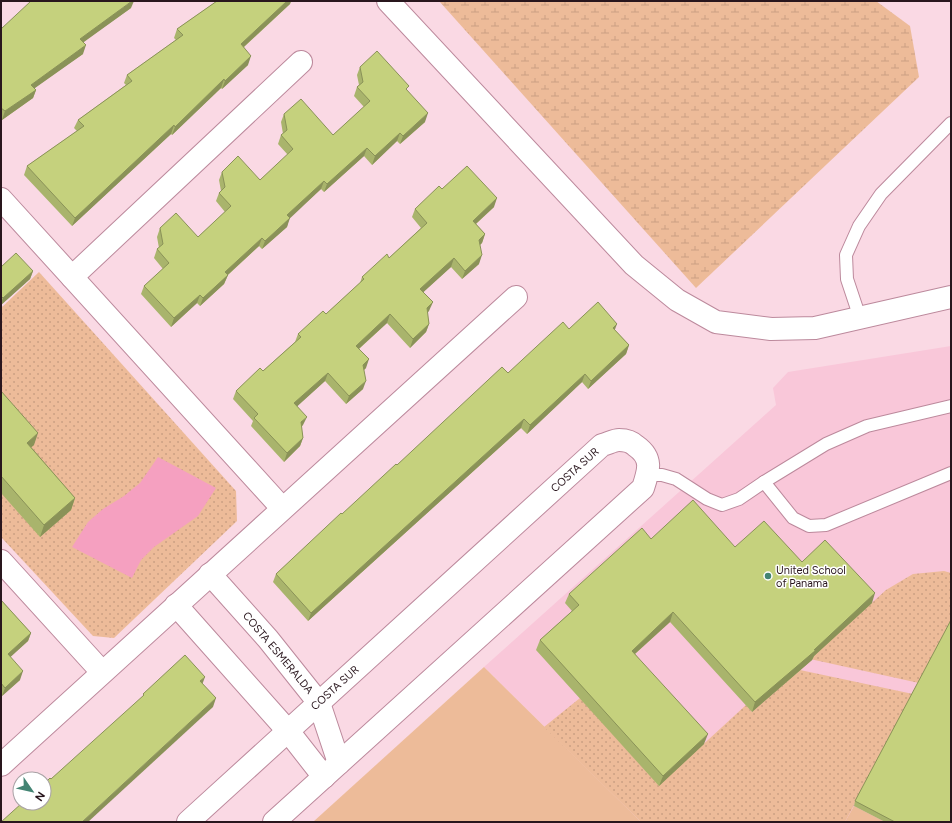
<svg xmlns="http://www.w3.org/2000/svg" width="952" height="823" font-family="Figtree,sans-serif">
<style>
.built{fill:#f9c7d9}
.grass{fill:#edbb99}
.wetland{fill:url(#wetland-marsh)}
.park{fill:url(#park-dots)}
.water{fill:#f5a0c0}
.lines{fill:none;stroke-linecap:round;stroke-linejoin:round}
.lane-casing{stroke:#bc899c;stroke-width:14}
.street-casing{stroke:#bc899c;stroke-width:24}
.secondary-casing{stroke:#bc899c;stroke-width:24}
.lane{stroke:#fff;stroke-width:12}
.street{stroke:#fff;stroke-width:22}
.secondary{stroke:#fff;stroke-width:22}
.wall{fill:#a9b46c}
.shaded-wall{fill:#8a9258}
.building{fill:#c5d17d;stroke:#8a9258}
.poi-dot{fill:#438473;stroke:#fff;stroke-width:1.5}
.labels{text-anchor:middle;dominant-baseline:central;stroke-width:3;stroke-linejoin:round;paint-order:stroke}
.street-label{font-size:11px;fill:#29161d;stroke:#fff}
.poi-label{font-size:11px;fill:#29161d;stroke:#fff;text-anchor:start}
</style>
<defs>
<pattern id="wetland-marsh" width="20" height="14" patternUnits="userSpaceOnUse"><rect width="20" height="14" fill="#edbb99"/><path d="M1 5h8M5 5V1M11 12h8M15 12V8" fill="none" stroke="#cba083"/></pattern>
<pattern id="park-dots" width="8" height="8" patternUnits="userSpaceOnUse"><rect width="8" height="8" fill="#edbb99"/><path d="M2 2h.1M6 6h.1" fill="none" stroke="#cba083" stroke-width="1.8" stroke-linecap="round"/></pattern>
</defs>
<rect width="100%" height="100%" fill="#fad9e4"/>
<path class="built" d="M951 346V822H641L484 667 776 405 773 388 788 372Z"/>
<g class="grass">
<path d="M484 667 641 822H313Z"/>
<path d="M854 806 885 822H845Z"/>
</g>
<path class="wetland" d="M439 1H876L910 26 919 77 696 288Z"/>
<g class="park">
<path d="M39 272 236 491 237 521 114 638 93 636 1 537V308Z"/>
<path d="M944 571 951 573V621L919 683 810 659 886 590 913 574Z"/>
<path d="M800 670 913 694 845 822H641L544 727 580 698 659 785 746 705 752 712Z"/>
</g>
<path class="water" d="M158 457 216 488 198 516 154 547 141 560 132 578 72 547 88 522 103 509 124 496 140 483Z"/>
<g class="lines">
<g class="lane-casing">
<g id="lane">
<path d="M860 318 847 279 846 255 859 226 881 194 951 123"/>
<path d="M648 475H662L676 479 707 499 722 505 739 499 764 482 826 444 867 426 951 406"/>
<path d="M764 482 793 518 809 526 826 525 951 473"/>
</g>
</g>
<g class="street-casing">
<g id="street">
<path d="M388 1 634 265 677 300 716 322 771 329 815 328 951 297"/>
<path d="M1 199 282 508"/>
<path d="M72 277 301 62"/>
<path d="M1 561 102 672"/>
<path d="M210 574 268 639 319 703 339 763"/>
<path d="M176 605 288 731 324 777"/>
<path d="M1 765 516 297"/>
</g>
</g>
<g class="secondary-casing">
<path id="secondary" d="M188 822 602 445C607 444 614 440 619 440 626 440 632 442 636 446 653 458 649 470 643 488L274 822"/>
</g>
<use href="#lane" class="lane"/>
<use href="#street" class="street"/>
<use href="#secondary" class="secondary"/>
</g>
<g class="wall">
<path d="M217 1H291L290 4 244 47 248 65 222 89 221 88 172 135 171 134 72 226 24 175 27 166 77 131 74 128 78 120 126 85 124 83 127 75 176 40 174 38 177 29Z"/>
<path d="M131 8 83 42V54L34 88 36 90 33 98 2 120 1 119V29Z"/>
<path d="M360 67 407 91 425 122 400 144 397 141 372 165 364 156 324 192 321 189 289 218 287 227 262 249 259 246 228 275 224 284 200 306 197 303 171 327 141 294 144 286 163 269 154 258 157 249 159 248 157 237 160 228 198 237 225 212 216 201 219 193 221 191 219 180 222 172 260 180 288 155 278 144 281 135 283 134 281 122 284 114 333 135 364 107 354 96 357 87 359 85 357 75Z"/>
<path d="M442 189 494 207 476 224 485 234 482 243 480 245 479 264 462 279 451 267 423 292 429 311 427 313 429 324 426 332 410 348 387 323 359 349 366 368 364 370 363 389 346 404 325 381 297 406 303 425 301 427 303 438 300 446 284 462 251 426 253 421 233 399 236 391 263 371 295 342 298 334 326 314 360 283 362 277 389 258 421 228 412 217 415 209Z"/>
<path d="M1 267 33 271 30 279 1 305Z"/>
<path d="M569 329 615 330 629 345 626 354 588 389 582 382 527 434 521 428 308 621 273 582 276 574 397 465 508 373Z"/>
<path d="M1 391 34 445 31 447 75 498 71 510 40 537 1 493Z"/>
<path d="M651 539 735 547 802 562 872 603 814 656 812 660 752 712 670 622 635 654 704 744 659 786 536 650 540 640 572 611 565 603 569 594Z"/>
<path d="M1 600 31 633 28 641 10 657 20 680 2 696 1 695Z"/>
<path d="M855 801 951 822H885L854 806Z"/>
</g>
<g class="shaded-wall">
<path d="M132 1H134L131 8 77 47 80 39Z"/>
<path d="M287 1H291L290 4 238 52 241 44Z"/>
<path d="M86 45 83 54 28 93 31 85Z"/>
<path d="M251 56 248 65 222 89 225 81Z"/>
<path d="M224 79 221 88 172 135 175 127Z"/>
<path d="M36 90 33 98 2 120 5 111Z"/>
<path d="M428 113 425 122 400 144 403 136Z"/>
<path d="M174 125 171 134 72 226 75 218Z"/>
<path d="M400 133 397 141 372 165 375 156Z"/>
<path d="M367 148 364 156 324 192 327 184Z"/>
<path d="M324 181 321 189 284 224 287 215Z"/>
<path d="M497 198 494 207 470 229 473 221Z"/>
<path d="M290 218 287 227 262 249 265 241Z"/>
<path d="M485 234 482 243 476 248 479 240Z"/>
<path d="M262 238 259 246 222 280 228 275 224 284 200 306 203 298 225 272Z"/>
<path d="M482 255 479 264 462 279 465 271Z"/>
<path d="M454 258 451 267 417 298 420 289Z"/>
<path d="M33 271 30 279 1 305V303L3 298Z"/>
<path d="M200 295 197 303 171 327 174 318Z"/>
<path d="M433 302 429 311 423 316 427 308Z"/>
<path d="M390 314 387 323 353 354 356 346Z"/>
<path d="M429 324 426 332 410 348 413 339Z"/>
<path d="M617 324 614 332 613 328Z"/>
<path d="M629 345 626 354 588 389 591 381Z"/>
<path d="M369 359 366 368 360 373 363 365Z"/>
<path d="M328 373 325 381 291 412 294 403Z"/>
<path d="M585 374 582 382 527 434 530 425Z"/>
<path d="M366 381 363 389 346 404 349 396Z"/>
<path d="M307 417 303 425 297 430 301 422Z"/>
<path d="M524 419 521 428 308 621 311 613Z"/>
<path d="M38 433 34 445 22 455 27 443Z"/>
<path d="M303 438 300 446 284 462 287 453Z"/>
<path d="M75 498 71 510 40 537 44 525Z"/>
<path d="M875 593 872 603 814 656 812 660 752 712 755 702Z"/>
<path d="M673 612 670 622 628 660 632 651Z"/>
<path d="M31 633 28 641 5 662 8 654Z"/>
<path d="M23 671 20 680 2 696 5 688Z"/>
<path d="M205 677 202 685 200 681Z"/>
<path d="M216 698 213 707 88 822H82Z"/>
<path d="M708 734 704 744 659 786 663 776Z"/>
</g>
<g class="building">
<path d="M31 1H132L80 39 86 45 31 85 36 90 5 111 1 108V29Z"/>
<path d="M217 1H287L241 44 251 56 225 81 224 79 175 127 174 125 75 218 27 166 84 126 78 120 132 81 127 75 183 35 177 29Z"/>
<path d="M377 51 409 86 406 89 428 113 403 136 400 133 375 156 367 148 327 184 324 181 287 215 290 218 265 241 262 238 225 272 228 275 203 298 200 295 174 318 144 286 169 263 157 249 163 244 160 228 176 213 198 237 231 206 219 193 225 187 222 172 238 156 260 180 293 149 281 135 287 130 284 114 301 99 333 135 370 101 357 87 363 82 360 67Z"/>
<path d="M467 166 497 198 473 221 485 234 479 240 482 255 465 271 454 258 420 289 433 302 427 308 429 324 413 339 390 314 356 346 369 359 363 365 366 381 349 396 328 373 294 403 307 417 301 422 303 438 287 453 254 418 258 414 236 391 260 368 263 371 301 337 298 334 323 311 326 314 364 279 362 277 387 254 389 258 427 223 415 209 439 186 442 189Z"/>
<path d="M16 253 33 271 3 298 1 296V267Z"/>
<path d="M598 302 617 324 613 328 629 345 591 381 585 374 530 425 524 419 311 613 276 574 341 513 342 514 396 464 397 465 502 367 508 373 563 322 569 329Z"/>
<path d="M1 391 38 433 27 443 75 498 44 525 1 476Z"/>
<path d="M693 500 735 547 764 521 802 562 825 540 875 593 814 650H816L755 702 673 612 632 651 708 734 663 776 540 640 579 605 569 594 642 528 651 539Z"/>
<path d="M1 600 31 633 8 654 23 671 5 688 1 683Z"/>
<path d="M951 620V821L950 822H895L855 801Z"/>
<path d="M185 655 205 677 200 681 216 698 82 822H1L22 803H44V784L50 778 51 779 144 695 143 694Z"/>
</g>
<circle class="poi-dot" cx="768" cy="576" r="4"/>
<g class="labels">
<g class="street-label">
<text transform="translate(575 470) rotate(-42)">COSTA SUR</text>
<text transform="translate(278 653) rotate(50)">COSTA ESMERALDA</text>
<text transform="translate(335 688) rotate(-42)">COSTA SUR</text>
</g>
<g class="poi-label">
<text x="776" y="570">United School<tspan x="776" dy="13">of Panama</tspan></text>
</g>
</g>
<rect width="952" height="823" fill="none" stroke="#29161d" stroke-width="4"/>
<g transform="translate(32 791) rotate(124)"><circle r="19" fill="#ffffff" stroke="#a9a2a5"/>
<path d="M0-3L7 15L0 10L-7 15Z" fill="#438473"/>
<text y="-6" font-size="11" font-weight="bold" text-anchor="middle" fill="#29161d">N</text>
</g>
</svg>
